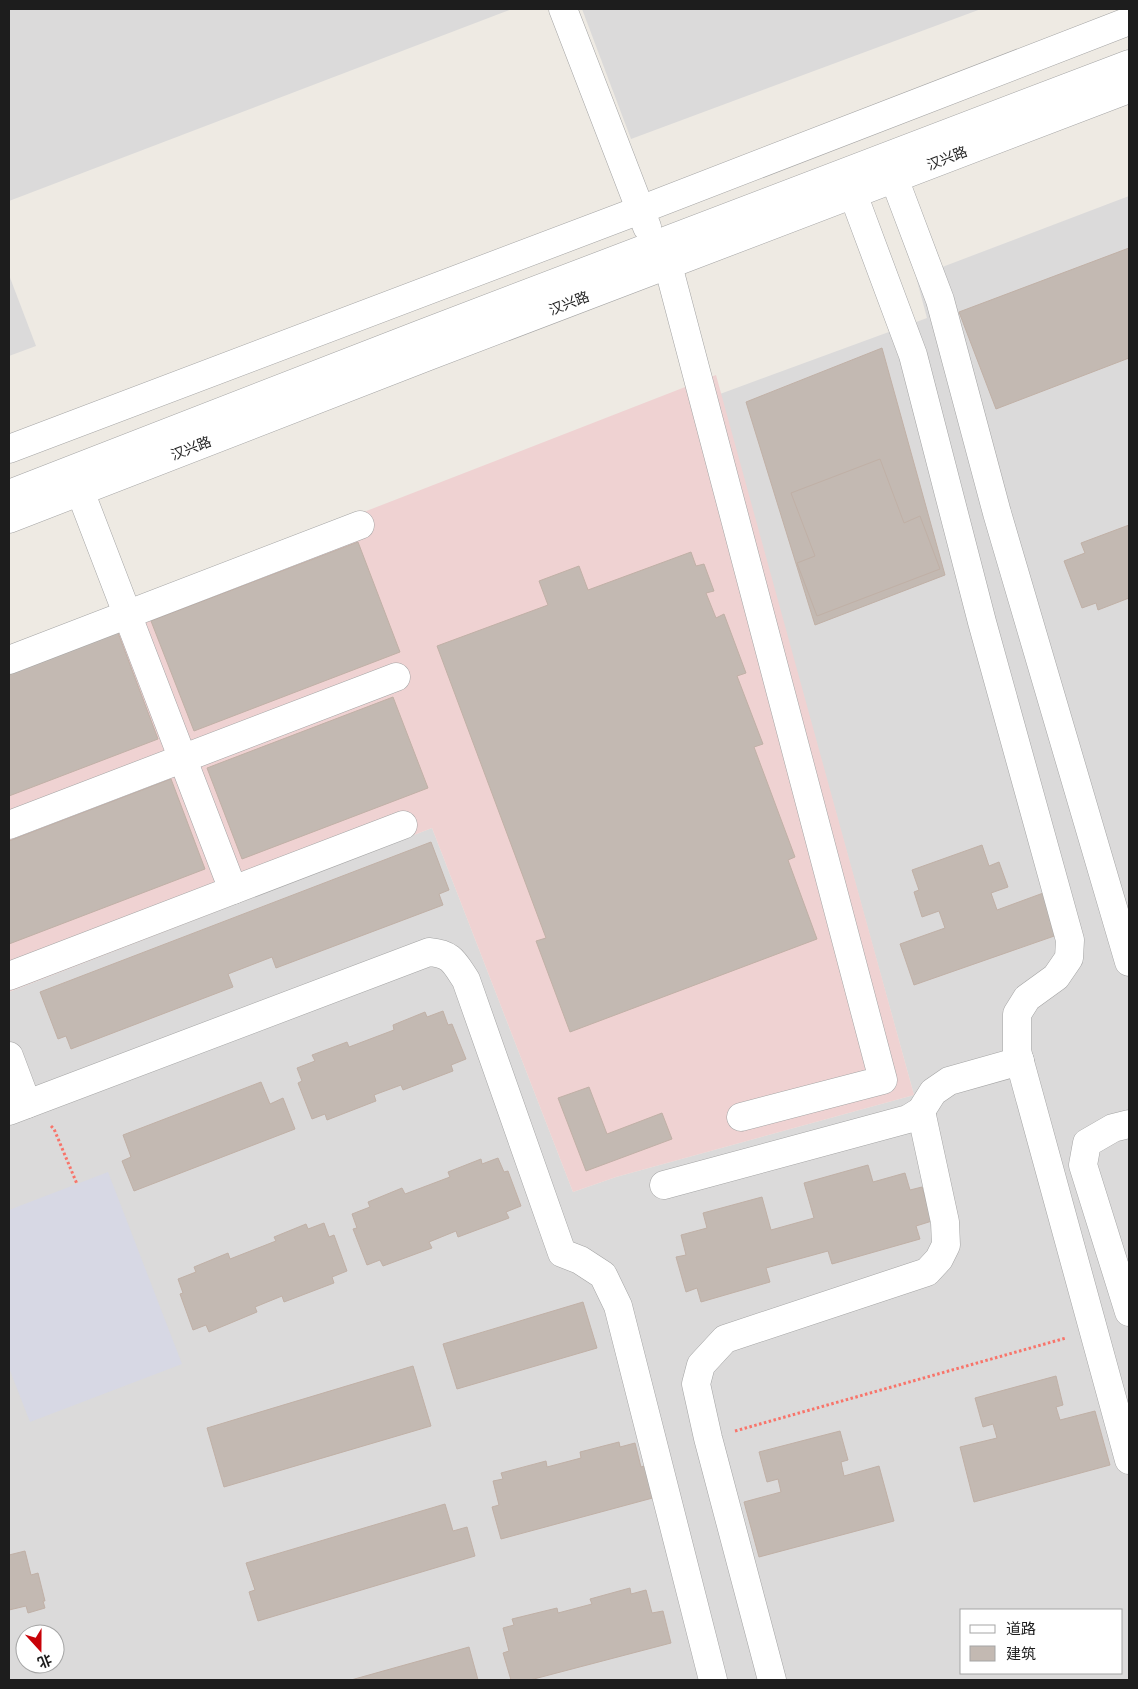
<svg xmlns="http://www.w3.org/2000/svg" width="1138" height="1689" font-family="Montserrat,'Noto Sans SC',sans-serif">
<style>
.residential{fill:#dbdada;fill-rule:evenodd}
.commercial{fill:#efd2d2}
.plaza{fill:#d7d8e4}
.building{fill:#c3b9b2;stroke:#c0b0a6}
.lines{fill:none;stroke-linecap:round;stroke-linejoin:round}
.minor-casing{stroke:#a4a4a4;stroke-width:29}
.path{stroke:#f8746a;stroke-width:3;stroke-dasharray:2.5 2.5;stroke-linecap:butt}
.minor{stroke:#fff;stroke-width:28}
.labels{text-anchor:middle;dominant-baseline:central;stroke-width:4;stroke-linejoin:round;paint-order:stroke}
.street-label{font-size:14px;fill:#1d1d1d;stroke:#fff}
</style>
<rect width="100%" height="100%" fill="#eeeae3"/>
<g class="residential">
<path d="M9 9H512L9 201Z"/>
<path d="M582 9H981L631 139Z"/>
<path d="M1129 196V1680H9V992L432 828 573 1192 616 1177 914 1095 720 394 927 318 916 277ZM962 1610H1122V1673H962ZM25 1634H55V1664H25Z"/>
<path d="M9 275 36 346 9 356Z"/>
</g>
<path class="commercial" d="M716 375 914 1095 616 1177 573 1192 432 828 9 992V650Z"/>
<path class="plaza" d="M108 1172 182 1364 30 1422 9 1368V1210Z"/>
<g class="building">
<path d="M1129 248V358L996 409 959 312Z"/>
<path d="M882 348 945 575 815 625 746 402Z"/>
<path d="M880 459 904 523 920 516 940 569 817 616 797 563 815 556 791 493Z"/>
<path d="M1129 525V598L1098 610 1096 603 1082 608 1064 561 1085 553 1081 543Z"/>
<path d="M358 542 400 652 194 731 151 621Z"/>
<path d="M691 552 696 566 704 564 714 591 706 593 716 618 724 614 746 673 737 676 763 744 754 747 795 857 788 860 817 939 570 1032 536 941 546 938 437 646 548 605 539 581 579 566 588 590Z"/>
<path d="M117 630 158 739 9 796V672Z"/>
<path d="M393 697 428 788 242 859 207 768Z"/>
<path d="M171 779 205 869 9 944V841Z"/>
<path d="M431 842 449 890 439 894 443 905 276 968 272 957 228 974 233 987 71 1049 66 1036 58 1039 40 992Z"/>
<path d="M982 845 989 866 999 862 1008 887 991 893 997 910 1046 892 1060 934 914 985 900 944 945 928 939 911 922 917 914 892 919 890 912 870Z"/>
<path d="M443 1011 448 1025 452 1024 466 1059 451 1065 453 1071 403 1090 401 1085 374 1095 376 1101 327 1120 325 1114 312 1119 298 1083 302 1081 297 1068 315 1061 312 1055 347 1042 349 1047 394 1030 393 1025 425 1012 427 1017Z"/>
<path d="M261 1082 270 1104 283 1098 295 1129 134 1191 122 1161 131 1157 123 1135Z"/>
<path d="M589 1087 607 1134 662 1113 672 1139 586 1171 558 1098Z"/>
<path d="M498 1158 504 1172 508 1171 521 1206 506 1212 509 1218 458 1237 456 1231 429 1242 432 1248 383 1266 380 1260 367 1265 353 1229 357 1228 352 1214 370 1207 368 1202 402 1188 405 1194 450 1177 448 1172 481 1159 482 1164Z"/>
<path d="M868 1165 873 1182 905 1173 910 1190 922 1187 932 1221 916 1226 920 1239 832 1264 828 1251 766 1268 770 1282 701 1302 697 1288 686 1292 676 1257 686 1255 681 1235 707 1228 703 1213 762 1197 771 1230 814 1218 804 1183Z"/>
<path d="M324 1223 329 1237 334 1235 347 1271 332 1277 334 1283 284 1302 282 1296 255 1307 257 1312 209 1332 206 1325 193 1330 180 1294 183 1293 178 1279 196 1272 194 1267 228 1253 230 1259 276 1241 274 1237 306 1224 308 1229Z"/>
<path d="M583 1302 597 1348 457 1389 443 1344Z"/>
<path d="M413 1366 431 1426 224 1487 207 1428Z"/>
<path d="M1056 1376 1063 1405 1056 1407 1060 1420 1095 1411 1110 1465 974 1502 960 1447 997 1438 993 1424 983 1427 975 1398Z"/>
<path d="M840 1431 848 1460 841 1462 844 1476 879 1466 894 1521 759 1557 744 1502 781 1492 778 1479 767 1482 759 1452Z"/>
<path d="M619 1442 620 1447 635 1443 641 1467 651 1464 660 1496 501 1539 492 1507 499 1505 493 1481 503 1479 501 1473 546 1461 547 1467 581 1458 580 1452Z"/>
<path d="M445 1504 453 1531 467 1527 475 1556 258 1621 249 1592 255 1590 246 1563Z"/>
<path d="M25 1551 31 1575 38 1573 45 1601H43L45 1608 28 1613 26 1606 9 1610V1555Z"/>
<path d="M630 1588 631 1594 646 1590 652 1613 663 1611 671 1643 530 1680H511L503 1653 509 1651 503 1628 514 1625 512 1619 557 1608 558 1613 592 1604 590 1599Z"/>
<path d="M469 1647 478 1680H351Z"/>
</g>
<g class="lines">
<g class="minor-casing">
<g id="minor">
<path d="M563 9 647 227"/>
<path d="M894 178 940 300 997 513 1129 962"/>
<path d="M853 194 913 355 982 622 1070 940 1069 958 1056 977 1027 998 1017 1014V1051L1129 1460"/>
<path d="M668 265 883 1080 741 1117"/>
<path d="M9 449 640 210 1129 21"/>
<path d="M80 491 233 890"/>
<path d="M9 494 421 334 1129 64"/>
<path d="M9 519 429 356 1129 89"/>
<path d="M9 660 360 525"/>
<path d="M9 825 396 677"/>
<path d="M9 976 403 825"/>
<path d="M9 1056 27 1104"/>
<path d="M9 1111 429 952C452 954 454 962 466 980L562 1253 580 1260 603 1275 618 1306 713 1680"/>
<path d="M1129 1124 1113 1128 1087 1143 1083 1165 1129 1312"/>
<path d="M664 1185 908 1119 921 1111 933 1092 949 1081 1020 1061"/>
<path d="M772 1680 708 1438 696 1384 701 1365 725 1339 927 1272 939 1259 946 1245 945 1222 921 1111"/>
</g>
</g>
<g class="path">
<path d="M51 1126 54 1129 77 1184"/>
<path d="M735 1431 1066 1338"/>
</g>
<use href="#minor" class="minor"/>
</g>
<g class="labels">
<g class="street-label">
<text transform="translate(947 158) rotate(-21)">汉兴路</text>
<text transform="translate(569 303) rotate(-21)">汉兴路</text>
<text transform="translate(191 448) rotate(-21)">汉兴路</text>
</g>
</g>
<rect width="1138" height="1689" fill="none" stroke="#1d1d1d" stroke-width="20"/>
<rect x="960" y="1609" width="162" height="65" fill="#ffffff" stroke="#a5a5a5"/>
<rect x="970" y="1625" width="25" height="8" fill="#ffffff" stroke="#a5a5a5"/>
<text x="1006" y="1634" font-size="15" fill="#1d1d1d">道路</text>
<rect x="970" y="1646" width="25" height="15" fill="#c3b9b2" stroke="#a5a5a5"/>
<text x="1006" y="1659" font-size="15" fill="#1d1d1d">建筑</text>
<g transform="translate(40 1649) rotate(159)"><circle r="24" fill="#ffffff" stroke="#a5a5a5"/>
<path d="M0-4L9 19L0 12L-9 19Z" fill="#c80208"/>
<text y="-8" font-size="14" font-weight="bold" text-anchor="middle" fill="#1d1d1d">北</text>
</g>
</svg>
